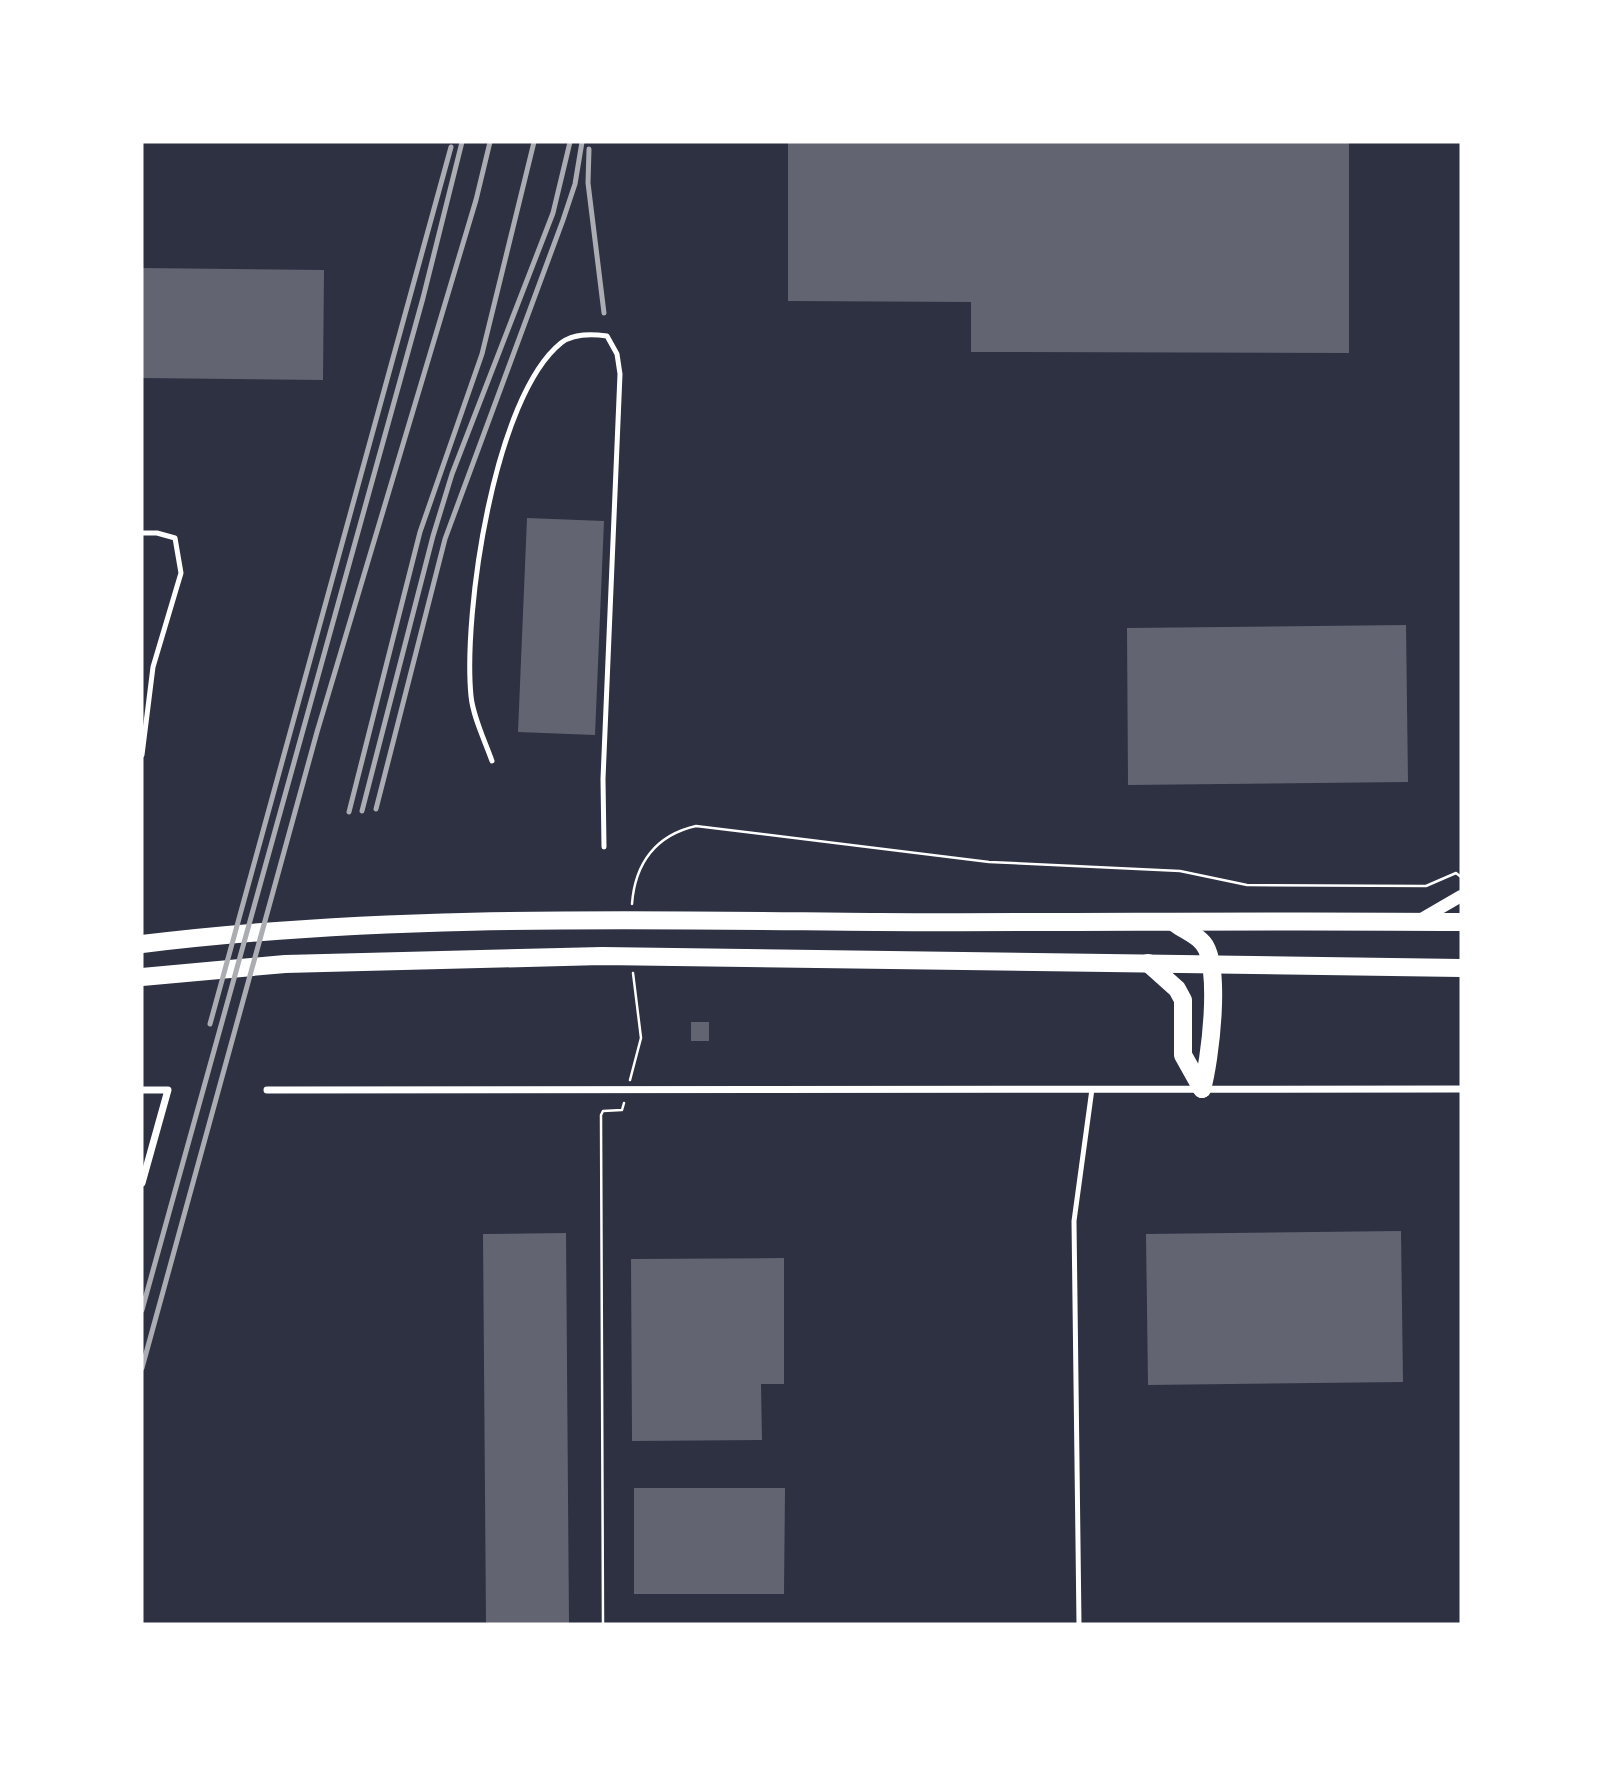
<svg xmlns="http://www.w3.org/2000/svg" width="1603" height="1766" font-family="Mulish,sans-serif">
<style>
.building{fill:#626471}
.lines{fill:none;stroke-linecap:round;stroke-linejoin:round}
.path{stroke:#fff;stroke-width:2.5}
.service{stroke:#fff;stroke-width:5}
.minor{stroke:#fff;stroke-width:7}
.tertiary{stroke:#fff;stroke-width:12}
.trunk{stroke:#fff;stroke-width:18}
.rail{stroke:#abadb3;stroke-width:5}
</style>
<rect width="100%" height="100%" fill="#2d3142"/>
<g class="building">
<path d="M788 142H1349V353L971 352V302L788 301Z"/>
<path d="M142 268 324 270 323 380 142 378Z"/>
<path d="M527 518 604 521 595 735 518 732Z"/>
<path d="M1406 625 1408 782 1128 785 1127 628Z"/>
<rect x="691" y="1022" width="18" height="19"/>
<path d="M1401 1231 1403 1382 1148 1385 1146 1234Z"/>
<path d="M566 1233 569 1624H486L483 1234Z"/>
<path d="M784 1258V1384H761L762 1440 632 1441 631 1259Z"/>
<path d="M634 1488H785L784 1594H634Z"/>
</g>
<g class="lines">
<g class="path">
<path d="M632 904C635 863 656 835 696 826L989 862 1180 871 1247 885 1426 886 1456 873 1461 877"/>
<path d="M630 1080 641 1038 633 973"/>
<path d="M603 1624 601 1115 603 1111 622 1110 624 1103"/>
</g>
<g class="service">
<path d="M142 533H157L175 538 181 573 153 667 142 755"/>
<path d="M492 761C485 741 473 717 471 696 463 613 494 397 561 343 574 333 592 334 607 336L617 354 620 374 603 779 604 847"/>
<path d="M1079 1624 1074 1221 1092 1089"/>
</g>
<g class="minor">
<path d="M142 1090H168L142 1183"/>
<path d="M267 1090 1461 1089"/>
</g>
<path class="tertiary" d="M1418 921 1461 896"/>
<g class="trunk">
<path d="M1176 924C1184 930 1197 935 1203 943 1222 965 1210 1061 1202 1089"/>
<path d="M142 944C385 914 632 920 877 922 1072 923 1267 920 1461 922"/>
<path d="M1148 963 1177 989 1183 1000V1055L1202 1089"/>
<path d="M142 977 285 964 602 956 1461 968"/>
</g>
<g class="rail">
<path d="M589 149 588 183 604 313"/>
<path d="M376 809 445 539 563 220 575 184 582 142"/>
<path d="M362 811 433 536 452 474 553 213 570 142"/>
<path d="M349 812 420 532 482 354 534 142"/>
<path d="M210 1024 451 147"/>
<path d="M142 1310 423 298 462 142"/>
<path d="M142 1368 317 732 476 200 490 142"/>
</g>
</g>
<rect width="1603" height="1766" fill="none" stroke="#ffffff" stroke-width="287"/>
</svg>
